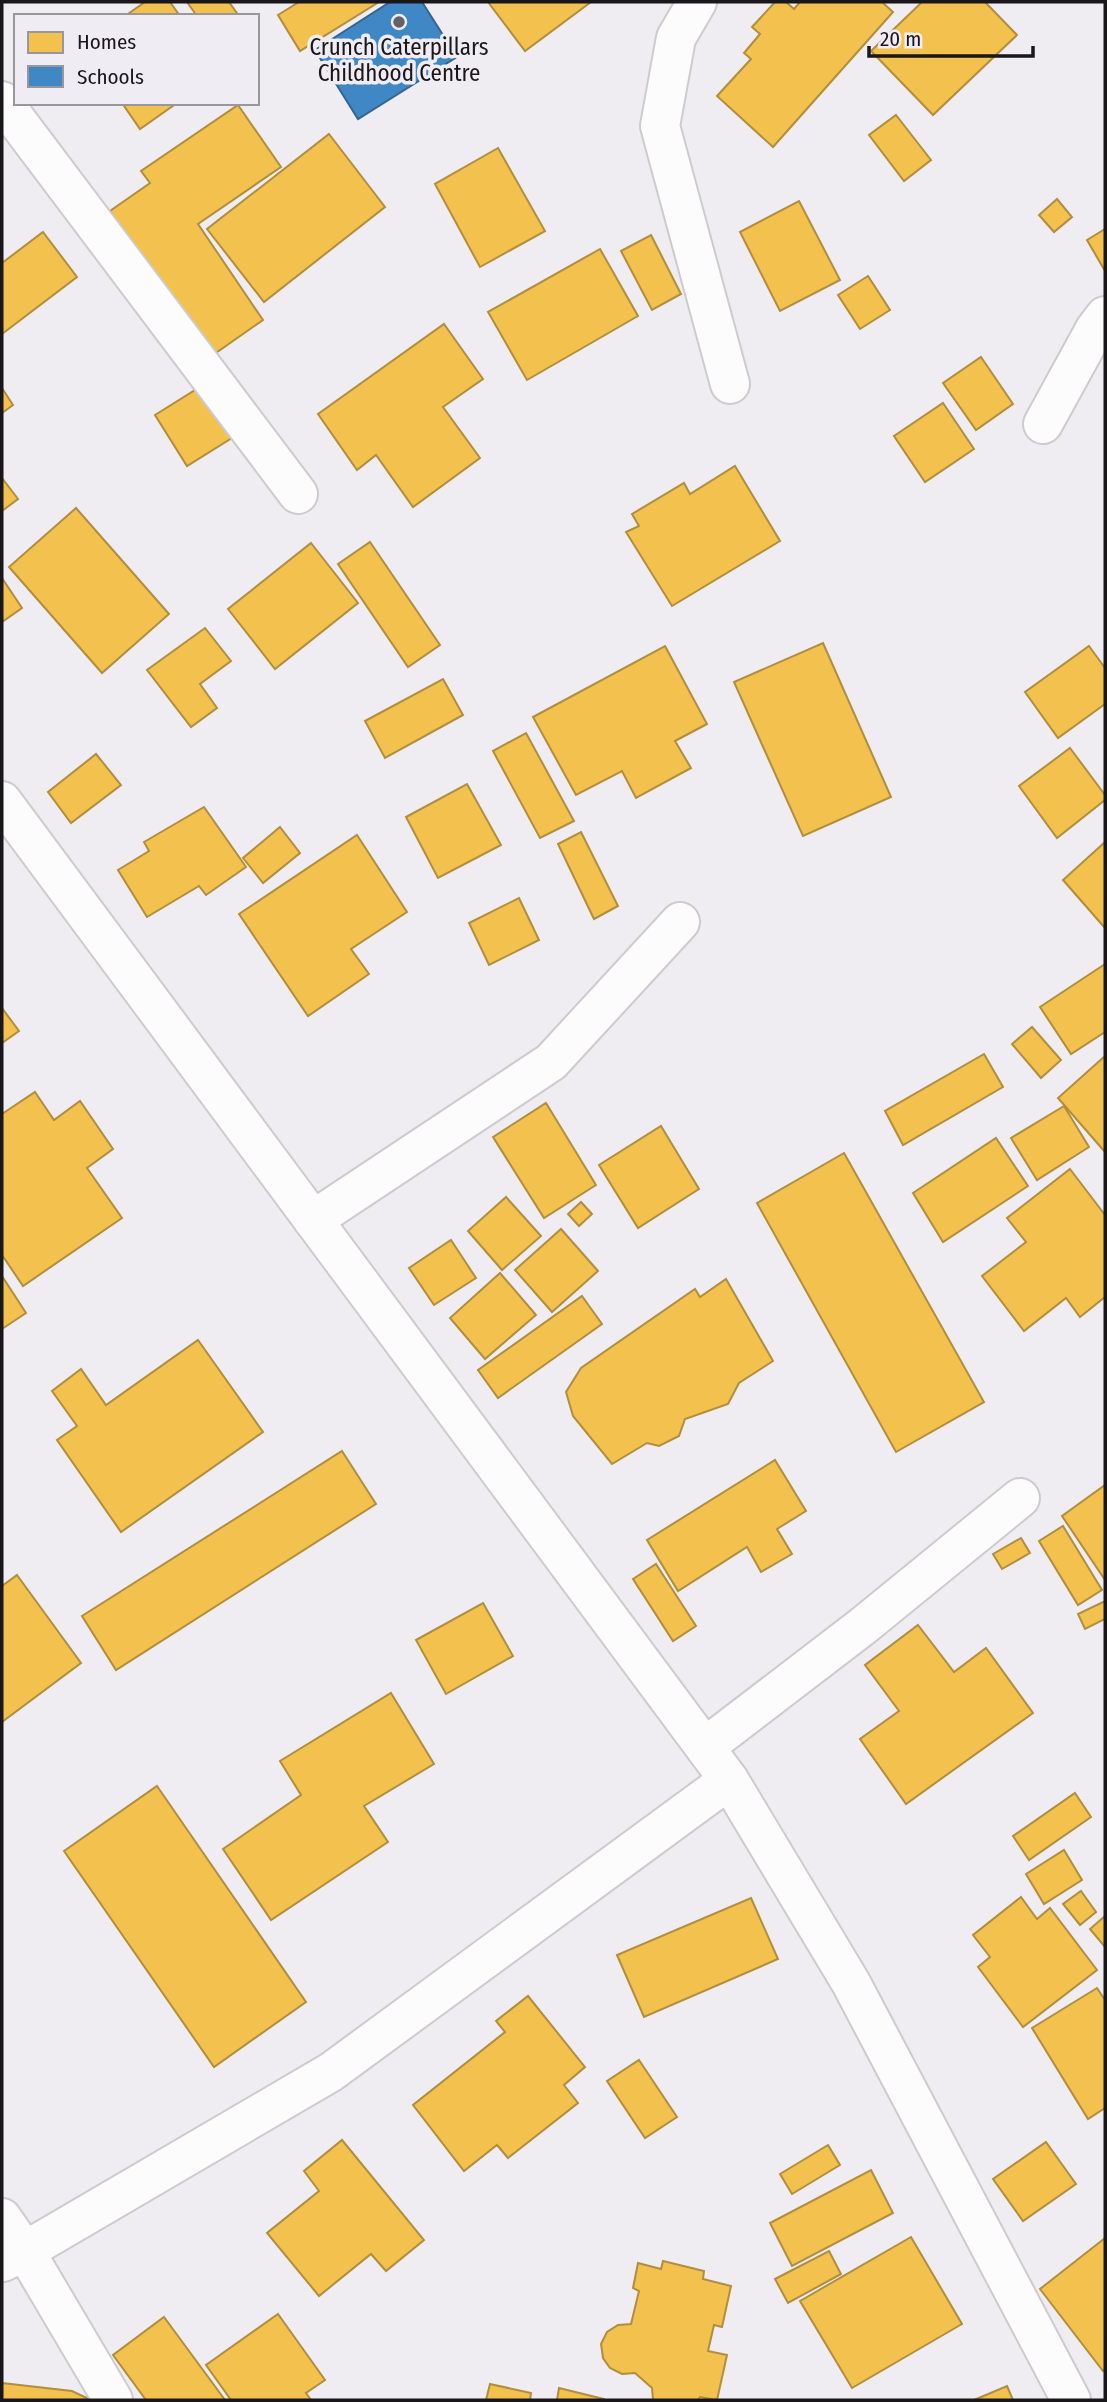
<svg xmlns="http://www.w3.org/2000/svg" width="1107" height="2402" font-family="'Fira Sans Condensed',sans-serif">
<style>
.homes{fill:#f2c14e;stroke:#b18e3e;stroke-width:2}
.schools{fill:#3f88c5;stroke:#346692;stroke-width:2}
.lines{fill:none;stroke-linecap:round;stroke-linejoin:round}
.street-casing{stroke:#cdcbce;stroke-width:42}
.street{stroke:#fdfcfd;stroke-width:38}
.poi-dot{fill:#646266;stroke:#f0ecf3;stroke-width:2.5}
.labels{text-anchor:middle;dominant-baseline:central;stroke-width:7;stroke-linejoin:round;paint-order:stroke}
.poi-label{font-size:23px;fill:#19171a;stroke:#f0ecf3}
</style>
<rect width="100%" height="100%" fill="#f0edf2"/>
<g class="homes">
<path d="M145 2H170L180 16H125Z"/>
<path d="M187 2H229L239 16H197Z"/>
<path d="M299 2H379L300 51 278 15Z"/>
<path d="M488 2H591L525 51Z"/>
<path d="M775 2H786L794 9 800 2H882L893 12 773 147 717 96 751 59 744 53 760 34 752 27Z"/>
<path d="M922 2H985L1017 35 933 115 871 51Z"/>
<path d="M122 103H177L140 129Z"/>
<path d="M238 105 281 167 198 224 263 320 210 357 110 211 150 183 141 171Z"/>
<path d="M896 115 931 160 904 181 869 135Z"/>
<path d="M329 134 385 207 264 302 207 229Z"/>
<path d="M498 148 545 231 480 267 435 184Z"/>
<path d="M1057 199 1072 217 1054 232 1039 215Z"/>
<path d="M799 201 840 280 780 311 740 232Z"/>
<path d="M1105 229V271L1087 240Z"/>
<path d="M43 232 77 277 2 334V263Z"/>
<path d="M651 235 681 294 652 310 621 251Z"/>
<path d="M600 249 638 316 527 380 488 312Z"/>
<path d="M868 276 890 310 860 329 838 295Z"/>
<path d="M444 324 483 379 443 407 480 458 413 507 376 455 357 470 318 414Z"/>
<path d="M981 357 1013 404 976 430 943 383Z"/>
<path d="M208 382 240 433 187 466 155 415Z"/>
<path d="M2 388 13 405 2 413Z"/>
<path d="M943 403 974 449 925 482 894 436Z"/>
<path d="M735 466 780 541 672 606 626 532 639 526 632 514 684 483 690 494Z"/>
<path d="M2 478 18 499 2 511Z"/>
<path d="M76 508 169 614 102 673 9 567Z"/>
<path d="M370 542 440 645 408 667 338 564Z"/>
<path d="M311 543 358 603 275 669 228 609Z"/>
<path d="M2 578 22 608 2 622Z"/>
<path d="M205 628 231 661 200 684 217 708 191 727 147 670Z"/>
<path d="M823 643 891 797 803 836 734 682Z"/>
<path d="M665 646 707 724 675 741 691 768 636 798 622 771 576 795 533 717Z"/>
<path d="M1089 646 1105 668V704L1058 738 1025 692Z"/>
<path d="M443 679 463 715 385 758 365 721Z"/>
<path d="M526 733 574 821 540 838 493 751Z"/>
<path d="M1070 748 1105 795V800L1057 838 1019 786Z"/>
<path d="M96 754 121 785 71 823 48 792Z"/>
<path d="M467 784 501 845 438 878 406 817Z"/>
<path d="M204 807 246 867 206 895 199 886 147 917 118 870 149 851 144 842Z"/>
<path d="M280 827 300 853 263 883 243 858Z"/>
<path d="M581 832 618 906 594 919 558 844Z"/>
<path d="M357 835 407 912 351 949 369 974 308 1016 239 914Z"/>
<path d="M1105 842V928L1063 880Z"/>
<path d="M519 898 539 940 489 965 469 923Z"/>
<path d="M1105 964V1032L1071 1054 1040 1007Z"/>
<path d="M2 1008 19 1031 2 1043Z"/>
<path d="M1032 1027 1061 1060 1041 1078 1012 1044Z"/>
<path d="M984 1054 1003 1087 903 1145 885 1111Z"/>
<path d="M1105 1056V1152L1058 1098Z"/>
<path d="M35 1092 54 1120 80 1101 113 1149 87 1168 122 1218 23 1286 2 1255V1114Z"/>
<path d="M546 1103 596 1185 544 1218 493 1137Z"/>
<path d="M1064 1106 1089 1147 1037 1180 1011 1138Z"/>
<path d="M661 1126 699 1189 638 1228 599 1165Z"/>
<path d="M996 1138 1028 1186 943 1242 913 1193Z"/>
<path d="M844 1153 984 1402 896 1452 757 1203Z"/>
<path d="M1070 1169 1105 1215V1297L1080 1317 1066 1298 1024 1331 982 1276 1026 1242 1007 1218Z"/>
<path d="M506 1197 541 1236 502 1270 468 1231Z"/>
<path d="M581 1202 592 1214 579 1226 568 1214Z"/>
<path d="M561 1229 598 1271 552 1312 515 1270Z"/>
<path d="M451 1240 476 1278 434 1305 409 1268Z"/>
<path d="M500 1273 536 1315 485 1359 450 1318Z"/>
<path d="M2 1276 26 1313 2 1329Z"/>
<path d="M726 1279 773 1361 739 1383 728 1404 685 1419 679 1436 659 1446 647 1443 612 1464 573 1416 566 1392 581 1368 695 1289 700 1297Z"/>
<path d="M582 1296 602 1324 498 1398 478 1370Z"/>
<path d="M198 1340 263 1432 121 1532 57 1440 77 1426 52 1391 81 1369 106 1405Z"/>
<path d="M342 1451 376 1504 116 1670 82 1616Z"/>
<path d="M775 1460 806 1511 777 1529 792 1554 761 1572 747 1547 678 1591 647 1540Z"/>
<path d="M1105 1485V1580L1062 1516Z"/>
<path d="M1063 1526 1102 1590 1078 1605 1039 1541Z"/>
<path d="M1021 1538 1030 1553 1002 1569 993 1554Z"/>
<path d="M656 1564 696 1626 673 1641 633 1579Z"/>
<path d="M17 1575 81 1663 2 1722V1586Z"/>
<path d="M1105 1601V1619L1085 1629 1078 1614Z"/>
<path d="M483 1603 513 1656 446 1694 416 1640Z"/>
<path d="M918 1625 954 1672 986 1648 1033 1713 906 1804 860 1739 899 1711 865 1665Z"/>
<path d="M391 1693 434 1764 364 1806 388 1842 271 1920 223 1849 301 1795 280 1761Z"/>
<path d="M157 1786 306 2002 214 2067 64 1851Z"/>
<path d="M1075 1793 1091 1817 1029 1860 1013 1836Z"/>
<path d="M1064 1850 1082 1880 1044 1904 1026 1874Z"/>
<path d="M1081 1891 1096 1912 1080 1925 1063 1904Z"/>
<path d="M1021 1897 1037 1919 1050 1908 1097 1970 1023 2027 978 1967 990 1957 973 1935Z"/>
<path d="M751 1898 778 1959 644 2017 617 1955Z"/>
<path d="M1105 1916V1947L1090 1929Z"/>
<path d="M1097 1988 1105 2000V2108L1088 2119 1032 2028Z"/>
<path d="M528 1996 585 2067 564 2085 578 2103 508 2158 497 2145 464 2171 413 2105 505 2032 496 2021Z"/>
<path d="M639 2060 677 2117 645 2138 607 2081Z"/>
<path d="M342 2140 424 2240 386 2271 371 2254 319 2296 267 2233 319 2191 304 2171Z"/>
<path d="M1046 2142 1076 2184 1023 2221 993 2179Z"/>
<path d="M828 2145 840 2165 792 2194 780 2174Z"/>
<path d="M871 2170 893 2213 792 2266 770 2223Z"/>
<path d="M911 2237 962 2324 852 2388 800 2301Z"/>
<path d="M1105 2238V2369L1103 2371 1040 2289Z"/>
<path d="M829 2251 841 2274 788 2303 775 2279Z"/>
<path d="M663 2261 704 2271 703 2279 731 2286 722 2327 714 2325 708 2351 727 2355 717 2400 700 2397 698 2400H653L652 2388 635 2373 622 2374 610 2368 603 2358 601 2344 607 2332 618 2325 631 2324 639 2291 633 2288 638 2263 661 2269Z"/>
<path d="M278 2314 325 2380 306 2393 311 2400H231L206 2365Z"/>
<path d="M164 2317 225 2400H146L113 2355Z"/>
<path d="M2 2383 72 2391 91 2400H2Z"/>
<path d="M490 2384 531 2393 530 2400H486Z"/>
<path d="M1007 2386 1013 2400H974Z"/>
<path d="M559 2388 604 2399V2400H557Z"/>
</g>
<path class="schools" d="M390 2H422L457 57 358 119 315 50Z"/>
<g class="lines">
<g class="street-casing">
<g id="street">
<path d="M697 2 676 38 660 126 730 384"/>
<path d="M2 101 298 494"/>
<path d="M1043 424 1095 329 1105 316"/>
<path d="M2 801 729 1780 851 1983 1071 2400"/>
<path d="M313 1220 551 1062 680 922"/>
<path d="M705 1747 863 1626 1020 1498"/>
<path d="M2 2218 25 2251 331 2072 729 1780"/>
<path d="M3 2262 25 2251 113 2400"/>
</g>
</g>
<use href="#street" class="street"/>
</g>
<circle class="poi-dot" cx="399" cy="22" r="7"/>
<g class="labels">
<g class="poi-label">
<text x="399" y="47">Crunch Caterpillars<tspan x="399" dy="26">Childhood Centre</tspan></text>
</g>
</g>
<rect width="1107" height="2402" fill="none" stroke="#19171a" stroke-width="7"/>
<rect x="14" y="14" width="245" height="91" fill="#f0ecf3" stroke="#9a979c" stroke-width="2"/>
<rect x="28" y="32" width="35" height="21" fill="#f2c14e" stroke="#9a979c" stroke-width="2"/>
<text x="77" y="49" font-size="21" fill="#19171a">Homes</text>
<rect x="28" y="66" width="35" height="21" fill="#3f88c5" stroke="#9a979c" stroke-width="2"/>
<text x="77" y="84" font-size="21" fill="#19171a">Schools</text>
<path d="M869 46v10h164v-10" fill="none" stroke="#19171a" stroke-width="3.5"/>
<text x="880" y="46" font-size="21" fill="#19171a" stroke="#f0ecf3" stroke-width="5" paint-order="stroke">20 m</text>
</svg>
